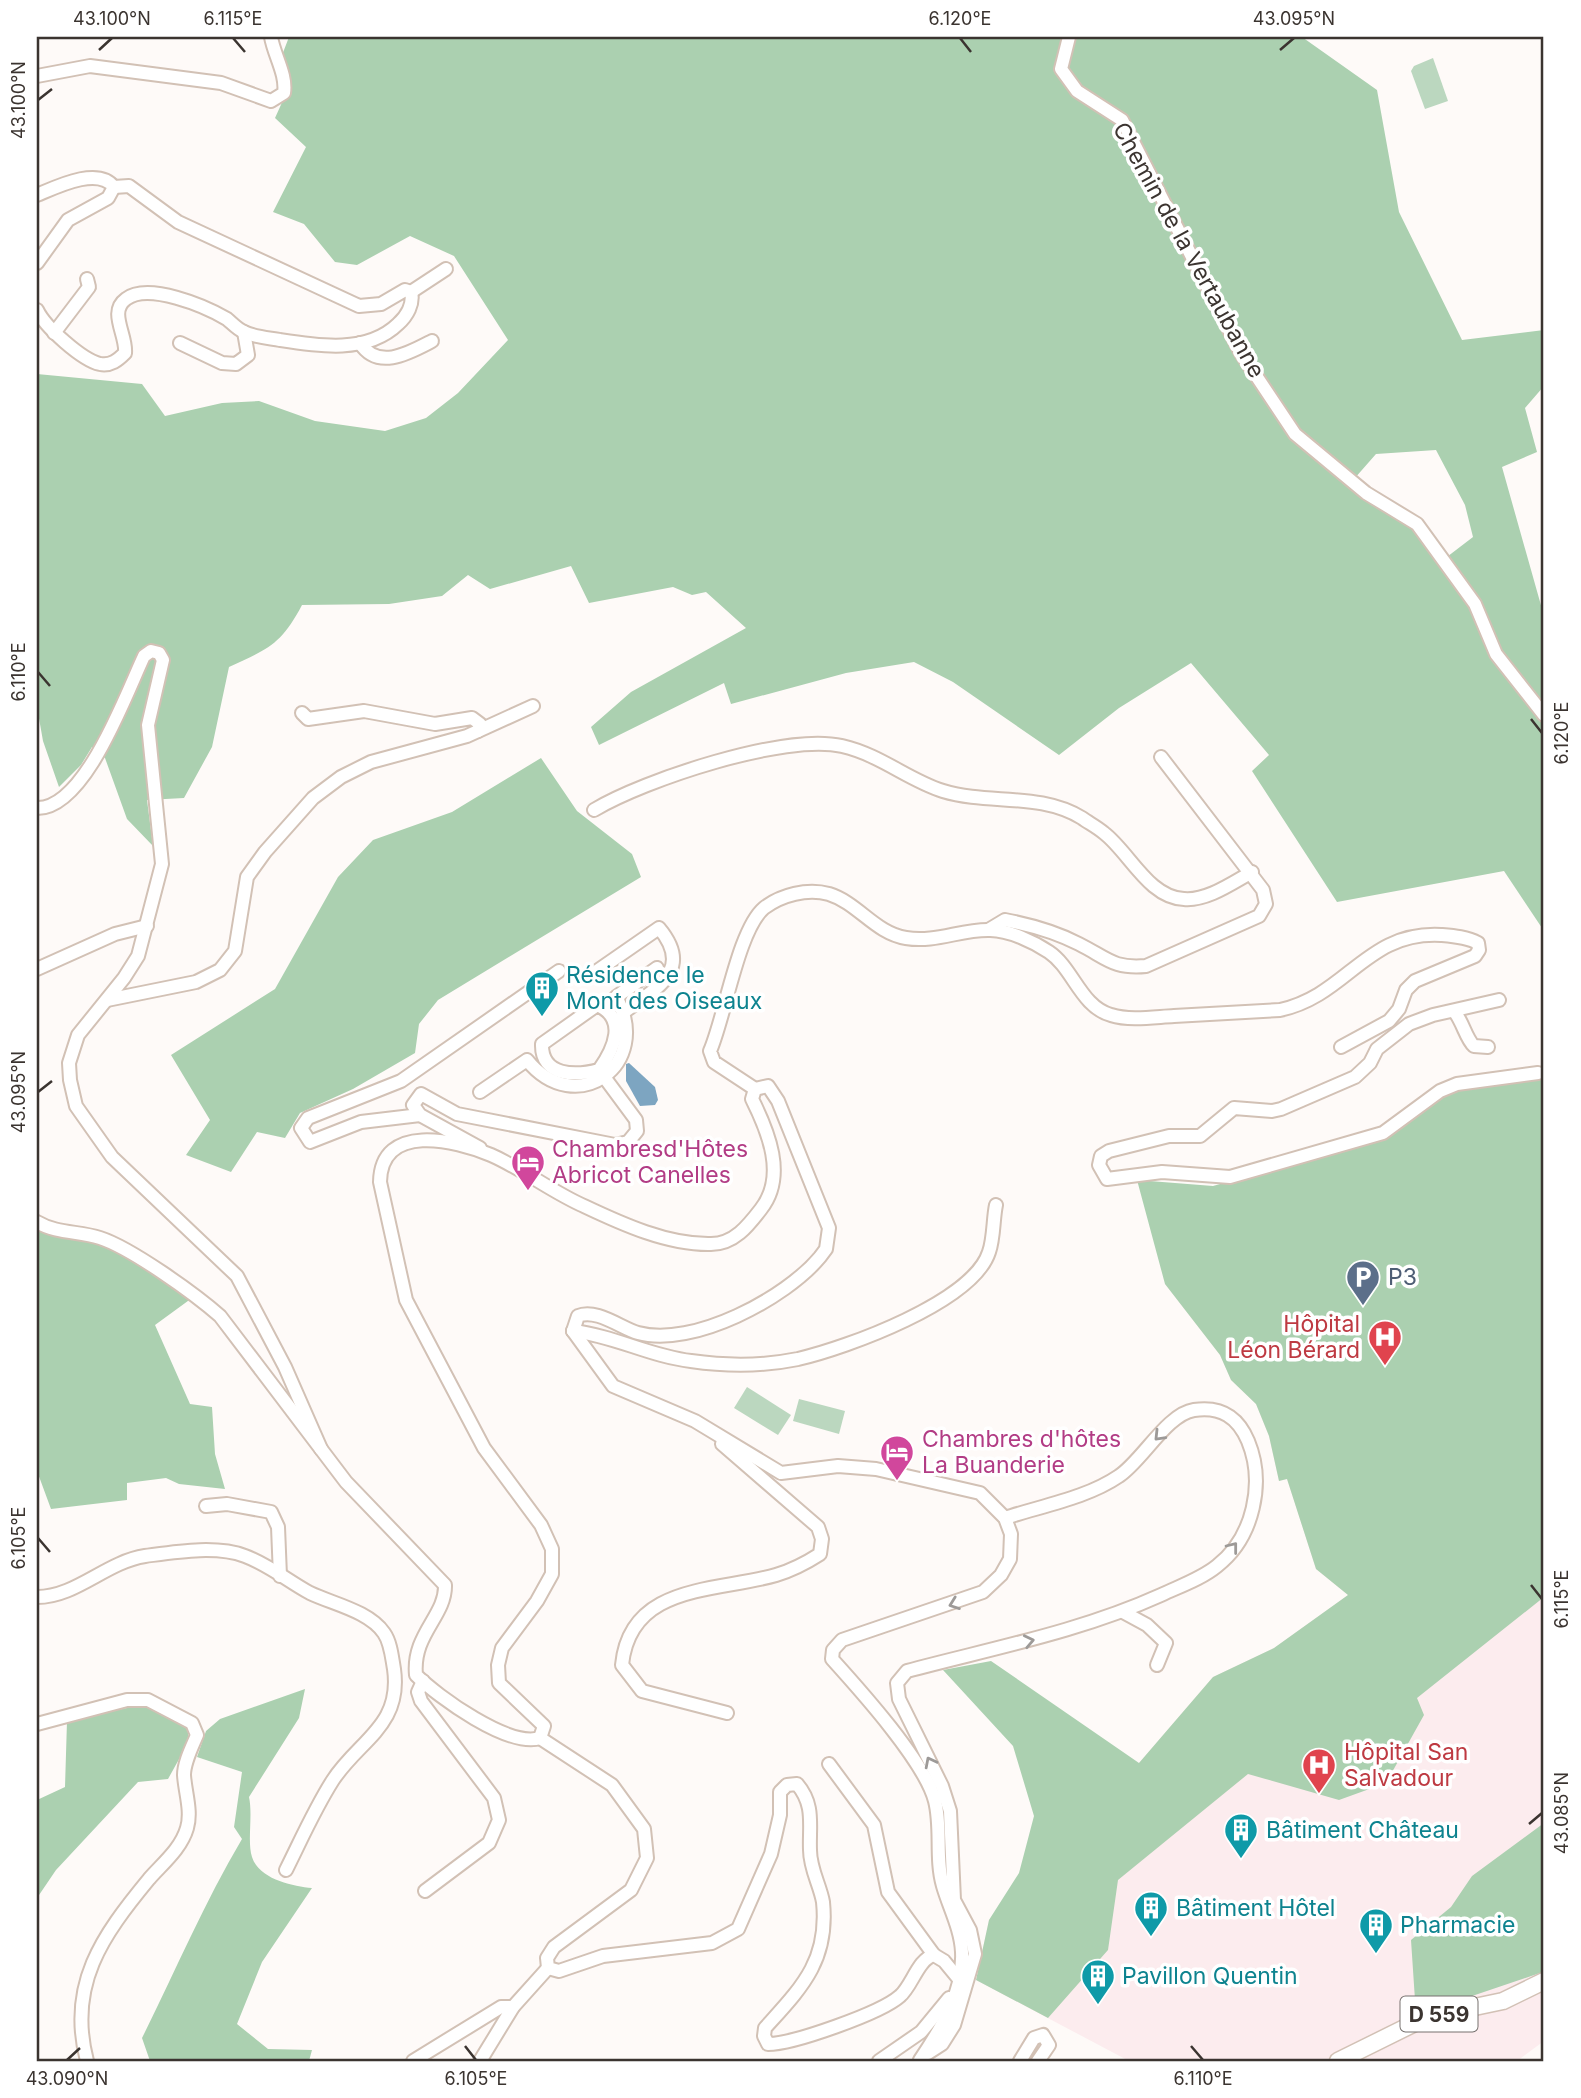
<svg xmlns="http://www.w3.org/2000/svg" width="1581" height="2098" font-family="Inter,sans-serif">
<style>
.medical{fill:#fcecee}
.green{fill:#bbd7bf}
.forest{fill:#abd0b0;fill-rule:evenodd}
.water{fill:#7da5c1}
.lines{fill:none;stroke-linecap:round;stroke-linejoin:round}
.minor-casing{stroke:#d2c1b5;stroke-width:16}
.major-casing{stroke:#d2c1b5;stroke-width:19}
.minor{stroke:#fff;stroke-width:12}
.major{stroke:#fff;stroke-width:16}
.oneway{stroke:#9d9a98}
.ticks{fill:none;stroke:#3b3430;stroke-width:2.5}
.labels{text-anchor:middle;dominant-baseline:central;stroke-width:7;stroke-linejoin:round;paint-order:stroke}
.shield{fill:#fff;stroke:#76716e;stroke-width:2}
.shield-label{font-size:21px;font-weight:bold;fill:#3b3430}
.street-label{font-size:23px;fill:#3b3430;stroke:#fff}
.culture-label{font-size:23px;fill:#0d838f;stroke:#fff;text-anchor:start}
.hotel-label{font-size:23px;fill:#b23c85;stroke:#fff;text-anchor:start}
.service-label{font-size:23px;fill:#4e5e75;stroke:#fff;text-anchor:start}
.health-label{font-size:23px;fill:#be3a42;stroke:#fff;text-anchor:end}
.neatline{fill:none;stroke:#3b3430;stroke-width:2.5}
.ticks-label{font-size:18px;text-anchor:middle;fill:#3b3430}
</style>
<rect width="100%" height="100%" fill="#fefaf8"/>
<path class="medical" d="M1544 1168V2041L1517 2061H1129L976 1980 989 1920 1139 1763 1213 1677 1274 1648 1348 1595 1316 1569 1287 1479 1279 1481 1269 1436 1256 1404 1231 1380 1220 1355 1165 1284 1213 1186Z"/>
<g class="green">
<path d="M1433 58 1448 101 1425 109 1411 71 1414 66Z"/>
<path d="M747 1387 791 1415 778 1435 734 1408Z"/>
<path d="M799 1399 845 1411 839 1434 793 1421Z"/>
</g>
<g class="forest">
<path d="M289 37H1302L1377 90 1399 212 1462 340 1544 330V386L1525 408 1537 452 1502 467 1544 616V931L1504 871 1337 902 1252 771 1269 755 1191 663 1119 708 1059 755 953 682 914 662 846 673 731 704 724 683 599 745 591 727 631 692 746 628 706 592 692 595 673 587 589 603 571 566 490 589 468 575 442 596 389 604 302 605C281 645 268 649 229 667L212 747 184 798 147 800 153 846 127 819 105 758 92 747 81 765 59 787 43 741 37 707V374L142 384 165 416 222 403 259 401 315 421 385 431 426 418 458 393 508 340 454 256 410 236 357 265 335 262 304 224 273 212 306 147 275 118 289 87 279 63ZM1436 450 1465 505 1473 537 1439 563 1413 529 1384 506 1347 487 1376 454Z"/>
<path d="M541 758 577 811 632 854 641 877 438 1000 419 1024 415 1053 353 1089 300 1113 285 1138 257 1132 231 1172 186 1155 210 1120 171 1055 275 989 338 877 373 840 452 812Z"/>
<path d="M1544 1079V1597L1417 1698 1424 1715 1386 1783 1339 1800 1248 1774 1118 1880 1108 1950 1048 2018 976 1980 989 1920 1019 1873 1034 1816 1013 1746 943 1670 991 1661 1139 1763 1213 1677 1274 1648 1348 1595 1316 1569 1287 1479 1279 1481 1269 1436 1256 1404 1231 1380 1220 1355 1165 1284 1137 1180 1213 1186 1384 1138 1449 1092Z"/>
<path d="M37 1222 108 1247 192 1298 155 1325 190 1404 212 1407 215 1454 225 1489 179 1484 166 1478 127 1483V1500L51 1509 37 1471Z"/>
<path d="M305 1689 299 1718 249 1797C253 1815 247 1842 252 1857 259 1879 292 1886 312 1888L262 1962 237 2024 268 2049 312 2050 309 2061H150L142 2038C175 1972 204 1903 242 1839L234 1827 242 1772 197 1757 206 1731 220 1719Z"/>
<path d="M145 1704 181 1722 188 1729V1743L168 1779 138 1782 56 1870 37 1898V1800L65 1787 67 1721Z"/>
<path d="M1544 1823V1979L1540 1973 1416 2015 1411 1940 1451 1907 1472 1876Z"/>
</g>
<path class="water" d="M629 1063 655 1087 658 1100 655 1105 640 1106 626 1081V1064Z"/>
<g class="lines">
<g class="minor-casing">
<g id="minor">
<path d="M1069 37 1061 69 1077 91 1122 120 1241 353 1295 434 1366 493 1417 524 1475 604 1496 654 1544 715"/>
<path d="M37 76 90 66 221 83 271 101 284 93C287 75 274 55 271 37"/>
<path d="M37 195C56 187 98 166 114 187"/>
<path d="M37 263 68 220 108 198 114 187"/>
<path d="M411 292 446 269"/>
<path d="M37 310C45 327 82 360 100 364 111 366 118 360 125 353 127 335 108 312 126 299 148 282 205 306 227 319 232 323 237 329 244 332 254 337 269 338 280 340 318 346 367 354 398 324 407 316 414 304 411 292L405 290 381 304 359 306 178 222 129 186 114 187"/>
<path d="M54 333 89 287 87 279"/>
<path d="M180 343 222 363 236 364 248 355 244 332"/>
<path d="M360 343C378 371 409 353 432 341"/>
<path d="M478 731 533 706"/>
<path d="M37 808C85 809 126 694 144 656L151 651 159 653 163 660 148 725 162 864 138 956 124 978 78 1035 69 1063 70 1080 76 1106 112 1157 237 1276 285 1367 321 1449"/>
<path d="M594 810C644 780 785 733 842 746 881 755 908 780 943 791 989 805 1039 792 1082 818 1089 823 1097 827 1104 833 1129 852 1149 898 1184 899 1207 901 1232 883 1252 872"/>
<path d="M990 929 1005 920C1031 925 1056 932 1079 944 1107 958 1113 969 1146 966L1259 916 1266 904 1263 890 1161 757"/>
<path d="M37 969 115 934 147 926"/>
<path d="M597 971 659 928C694 970 657 988 624 1012"/>
<path d="M107 1000 196 982 220 970 235 951 247 877 265 852 313 798 341 777 371 762 467 736 478 731 480 724 472 718 435 724 364 711 308 719 302 713"/>
<path d="M1499 1000 1433 1015 1409 1024 1377 1049 1370 1063 1355 1077 1281 1109 1272 1111 1234 1108 1200 1136H1169L1109 1151 1101 1156 1099 1165 1107 1179 1162 1172 1230 1177 1383 1133 1440 1091 1457 1084 1538 1073"/>
<path d="M1454 1011C1463 1022 1466 1039 1474 1046L1488 1047"/>
<path d="M755 1089 714 1062 710 1051C725 1017 738 930 764 908 781 895 807 888 829 894 858 903 875 933 906 938 936 943 961 929 990 930 1009 930 1034 942 1049 952 1073 968 1081 1007 1111 1015 1130 1021 1154 1017 1174 1016 1209 1014 1244 1012 1280 1010 1348 995 1366 931 1441 935 1453 936 1467 937 1478 943L1479 950 1475 956 1415 981 1406 990 1399 1009 1389 1021 1341 1047"/>
<path d="M480 1092 527 1060C575 1120 654 1065 616 997L657 968"/>
<path d="M420 1115 361 1122 310 1142 301 1128 308 1118 401 1081 559 971"/>
<path d="M480 1148 420 1115 413 1105 421 1094 457 1114 615 1145 628 1142 637 1131 636 1120 599 1070C614 1049 628 1018 597 1005L542 1044C541 1077 576 1076 599 1070"/>
<path d="M37 1222C57 1234 79 1231 100 1238 131 1248 195 1294 220 1316L346 1482 445 1585C446 1616 412 1634 416 1675 438 1697 509 1748 540 1738"/>
<path d="M573 1331 613 1386 695 1421 781 1473 838 1466 876 1469 980 1493 1005 1518 1011 1534 1010 1559 1001 1575 983 1592 842 1640 833 1650 832 1659C860 1690 925 1762 935 1801 942 1828 935 1859 943 1886 949 1907 961 1929 962 1952 964 1992 941 2029 920 2060"/>
<path d="M573 1331C615 1336 649 1356 691 1361 726 1366 764 1366 798 1359 846 1348 973 1302 989 1252 994 1238 993 1219 996 1205"/>
<path d="M722 1444 818 1527 822 1539 820 1554C806 1563 793 1570 776 1575 718 1592 630 1583 622 1665L642 1691 727 1713"/>
<path d="M206 1506 227 1504 271 1512 278 1527 280 1576"/>
<path d="M37 1597C76 1597 106 1562 145 1556 175 1552 216 1545 245 1556 269 1565 288 1581 310 1593 333 1604 369 1611 384 1633 391 1643 392 1658 394 1669 402 1726 359 1740 333 1780 315 1808 301 1840 286 1870"/>
<path d="M1123 1612 1147 1625 1166 1643 1157 1665"/>
<path d="M423 1681 418 1692 421 1701 494 1798 499 1820 489 1843 425 1891"/>
<path d="M37 1724 127 1700H148L192 1723 197 1735C192 1747 184 1762 184 1775 185 1792 192 1811 187 1828 181 1849 162 1864 149 1879 102 1936 67 1985 87 2061"/>
<path d="M540 1738 544 1726 499 1683 498 1665 502 1648 537 1601 552 1574V1549L541 1525 484 1448 406 1300 380 1182C381 1122 455 1140 491 1155 523 1169 552 1192 584 1206 622 1224 668 1245 711 1244 734 1244 748 1226 761 1209 787 1176 768 1131 752 1099L755 1089 768 1086 778 1101 829 1228 826 1249 820 1257C786 1298 693 1348 638 1333 621 1328 596 1308 578 1316L573 1331"/>
<path d="M540 1738 612 1785 644 1829 647 1858 631 1890 554 1947 547 1958 548 1968 559 1971 603 1956 712 1943 738 1929 771 1854 780 1815V1792L787 1785 797 1784C815 1805 809 1825 810 1850 810 1869 820 1885 823 1902 829 1961 801 1988 765 2028L764 2036 768 2044C793 2044 881 2013 900 1996 912 1986 918 1959 934 1955"/>
<path d="M829 1764 874 1825 888 1892 934 1955"/>
<path d="M934 1955 944 1961 958 1978"/>
<path d="M928 2053 942 2044 954 2025 975 1954 970 1930 954 1900 950 1811 942 1786 899 1699 897 1683 907 1671C993 1648 1079 1632 1161 1595 1180 1586 1201 1579 1217 1566 1254 1537 1265 1482 1248 1441 1238 1417 1221 1406 1194 1410 1167 1414 1142 1461 1119 1476 1087 1498 1041 1506 1005 1518"/>
<path d="M413 2061 501 2007H513"/>
<path d="M480 2061 513 2007 548 1968"/>
<path d="M879 2061 921 2032 949 1998"/>
<path d="M1020 2061 1034 2038 1043 2035 1049 2045 1038 2061"/>
</g>
</g>
<g class="major-casing">
<path id="major" d="M1338 2061 1427 2017 1503 2001 1544 1981"/>
</g>
<use href="#minor" class="minor"/>
<use href="#major" class="major"/>
</g>
<defs><path id="oneway-chevron" d="M-2-3.5L2.5 0L-2 3.5" fill="none" stroke-width="1.6" stroke-linecap="round" stroke-linejoin="round" transform="scale(1.75)"/></defs>
<g class="oneway">
<use href="#oneway-chevron" transform="translate(1159 1436) rotate(134)"/>
<use href="#oneway-chevron" transform="translate(1233 1547) rotate(-52)"/>
<use href="#oneway-chevron" transform="translate(954 1604) rotate(160)"/>
<use href="#oneway-chevron" transform="translate(1029 1641) rotate(-12)"/>
<use href="#oneway-chevron" transform="translate(930 1762) rotate(-117)"/>
</g>
<path class="ticks" d="M233 38 245 52M960 38 971 52M99 50 112 38M1280 50 1294 38M38 100 52 89M38 672 50 686M1531 719 1542 733M38 1092 52 1081M38 1538 50 1552M1531 1585 1542 1599M1529 1824 1542 1813M465 2046 476 2060M1191 2046 1203 2060M67 2060 80 2048"/>
<defs>
<g id="building-pin" transform="scale(1.75)"><path d="M0 17L-7.5 6A9.5 9.5 0 1 1 7.5 6Z" fill="#0f9aa8" stroke="#fff"/><path d="M-4-6H4V6H1V3H-1V6H-4ZM-2.5-4.3h1.7v1.8h-1.7ZM.8-4.3h1.7v1.8H.8ZM-2.5-1h1.7V.8h-1.7ZM.8-1h1.7V.8H.8Z" fill="#fff"/></g>
<g id="hotel-pin" transform="scale(1.75)"><path d="M0 17L-7.5 6A9.5 9.5 0 1 1 7.5 6Z" fill="#d1479c" stroke="#fff"/><path d="M-6-4.5h1.5V1H6V5H4.5V3h-9V5H-6ZM-4 0a1.8 1.8 0 1 1 3.6 0ZM.5 0V-2.5h3Q6-2.5 6 0Z" fill="#fff"/></g>
<g id="parking-pin" transform="scale(1.75)"><path d="M0 17L-7.5 6A9.5 9.5 0 1 1 7.5 6Z" fill="#5c6f8a" stroke="#fff"/><path d="M-3.5-5.5H1a3.5 3.5 0 0 1 0 7H-1V5.5H-3.5ZM-1-3.4V-.6H.8a1.4 1.4 0 0 0 0-2.8Z" fill="#fff"/></g>
<g id="hospital-pin" transform="scale(1.75)"><path d="M0 17L-7.5 6A9.5 9.5 0 1 1 7.5 6Z" fill="#e0444e" stroke="#fff"/><path d="M-5-5h3v3.5h4V-5h3V5h-3V1.5h-4V5h-3Z" fill="#fff"/></g>
</defs>
<g fill-rule="evenodd">
<use href="#building-pin" x="542" y="988"/>
<use href="#hotel-pin" x="528" y="1162"/>
<use href="#parking-pin" x="1363" y="1277"/>
<use href="#hospital-pin" x="1385" y="1337"/>
<use href="#hotel-pin" x="897" y="1452"/>
<use href="#hospital-pin" x="1319" y="1765"/>
<use href="#building-pin" x="1241" y="1830"/>
<use href="#building-pin" x="1151" y="1908"/>
<use href="#building-pin" x="1376" y="1925"/>
<use href="#building-pin" x="1098" y="1976"/>
</g>
<g class="labels">
<rect class="shield" x="1400.5" y="1996.5" width="77" height="35" rx="5"/>
<g class="shield-label">
<text x="1439" y="2014">D 559</text>
</g>
<g class="street-label">
<text transform="translate(1189 250) rotate(61)">Chemin de la Vertaubanne</text>
</g>
<g class="culture-label">
<text x="566" y="975">Résidence le<tspan x="566" dy="26">Mont des Oiseaux</tspan></text>
<text x="1266" y="1830">Bâtiment Château</text>
<text x="1176" y="1908">Bâtiment Hôtel</text>
<text x="1400" y="1925">Pharmacie</text>
<text x="1122" y="1976">Pavillon Quentin</text>
</g>
<g class="hotel-label">
<text x="552" y="1149">Chambresd'Hôtes<tspan x="552" dy="26">Abricot Canelles</tspan></text>
<text x="922" y="1439">Chambres d'hôtes<tspan x="922" dy="26">La Buanderie</tspan></text>
</g>
<g class="service-label">
<text x="1388" y="1277">P3</text>
</g>
<g class="health-label">
<text x="1360" y="1324">Hôpital<tspan x="1360" dy="26">Léon Bérard</tspan></text>
<text x="1344" y="1752" text-anchor="start">Hôpital San<tspan x="1344" dy="26">Salvadour</tspan></text>
</g>
</g>
<rect width="1581" height="2098" fill="none" stroke="#ffffff" stroke-width="77"/>
<rect x="38" y="38" width="1504" height="2022" class="neatline"/>
<g class="ticks-label">
<text x="112" y="25">43.100°N</text>
<text x="233" y="25">6.115°E</text>
<text x="960" y="25">6.120°E</text>
<text x="1294" y="25">43.095°N</text>
<text transform="translate(19 100) rotate(-90)" y="6">43.100°N</text>
<text transform="translate(19 672) rotate(-90)" y="6">6.110°E</text>
<text transform="translate(1562 733) rotate(-90)" y="6">6.120°E</text>
<text transform="translate(19 1092) rotate(-90)" y="6">43.095°N</text>
<text transform="translate(19 1538) rotate(-90)" y="6">6.105°E</text>
<text transform="translate(1562 1599) rotate(-90)" y="6">6.115°E</text>
<text transform="translate(1562 1813) rotate(-90)" y="6">43.085°N</text>
<text x="67" y="2085">43.090°N</text>
<text x="476" y="2085">6.105°E</text>
<text x="1203" y="2085">6.110°E</text>
</g>
</svg>
